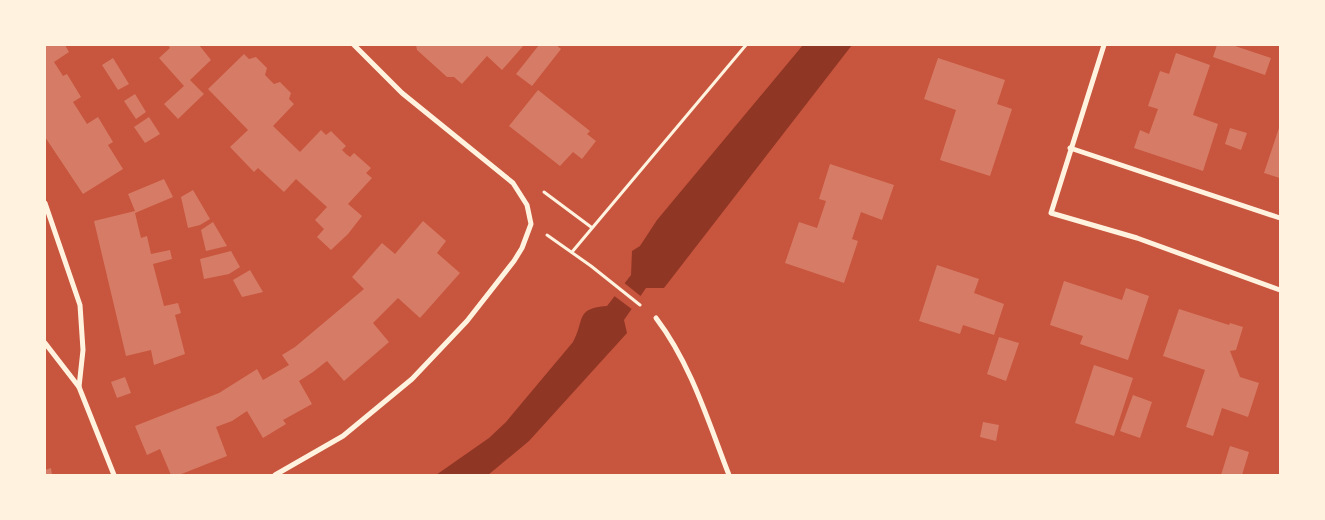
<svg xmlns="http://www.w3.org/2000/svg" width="1325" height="520" font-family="Mulish,sans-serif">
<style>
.water{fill:#8f3625}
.pier{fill:#c8553d}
.building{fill:#d67c66}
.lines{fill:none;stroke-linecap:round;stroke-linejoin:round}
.path{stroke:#fff3e0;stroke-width:3}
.minor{stroke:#fff3e0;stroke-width:5}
</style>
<rect width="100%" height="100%" fill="#c8553d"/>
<path class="water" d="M803 45H852L664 288H646L624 320 627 333 529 441 488 475H436L489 438 506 422 573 342C585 320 575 308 607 306L631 275 632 251 640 246 657 220Z"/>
<path class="pier" d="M623 282 643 298 633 310 613 295Z"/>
<g class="building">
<path d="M45 45H65L69 52 54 62 63 76 67 74 81 97 73 102 87 124 98 117 113 142 108 145 123 169 83 194 45 137Z"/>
<path d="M168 45H199L211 60 190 80 204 94 178 119 164 104 184 86 159 58 170 48Z"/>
<path d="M416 45H524L502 70 487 56 462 84 454 77H447L417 50Z"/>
<path d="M539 45H556L561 49 532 86 516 74Z"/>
<path d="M1217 45H1232L1271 58 1265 75 1213 57Z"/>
<path d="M1176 53 1210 65 1193 115 1218 124 1203 171 1134 148 1140 130 1149 134 1158 109 1148 106 1160 71 1169 74Z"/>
<path d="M244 54 249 59 256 57 267 68 265 75 274 84 280 82 291 93 289 99 294 104 273 126 300 152 321 130 326 135 331 131 346 146 342 150 346 154 350 157 354 153 371 168 366 173 372 178 348 204 362 216 348 234 331 250 317 237 324 229 315 220 327 207 296 179 284 192 258 168 254 172 230 147 248 130 208 89Z"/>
<path d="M113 58 129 84 118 90 102 65Z"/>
<path d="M938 58 1005 80 997 104 1012 109 990 176 940 160 956 110 924 99Z"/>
<path d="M538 90 590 131 587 134 596 141 582 159 573 152 560 166 509 126Z"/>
<path d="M135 94 146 112 136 119 124 101Z"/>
<path d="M149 117 160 134 145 143 134 127Z"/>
<path d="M1280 125V178L1264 173Z"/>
<path d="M1230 128 1247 133 1241 150 1225 144Z"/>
<path d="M830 164 894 185 882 220 861 212 852 239 858 241 844 283 785 263 799 222 817 228 826 201 819 199Z"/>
<path d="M164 179 173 197 135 213 141 238 147 236 151 254 170 250 172 259 153 264 164 306 178 303 181 313 175 315 185 354 154 365 151 350 126 356 94 221 135 211 128 194Z"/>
<path d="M193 190 210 219 200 225 188 228 181 197Z"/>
<path d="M423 221 446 241 437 253 460 273 420 318 398 298 373 323 389 342 344 381 327 361 313 372 299 381 312 404 283 420 286 424 263 438 247 411 232 421 216 427 227 456 179 475H171L160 449 147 455 135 426 219 393 257 369 263 380 289 365 282 355 295 347 364 289 352 277 382 243 395 254Z"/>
<path d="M213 222 227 246 206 251 201 230Z"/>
<path d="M231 251 240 267 229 274 204 279 200 259Z"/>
<path d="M937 265 979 279 974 293 1004 304 994 335 963 325 960 334 919 321Z"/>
<path d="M250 270 263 292 242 297 233 280Z"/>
<path d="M1064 281 1122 300 1126 288 1149 296 1128 360 1080 344 1083 336 1050 325Z"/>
<path d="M1179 309 1229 325 1230 323 1243 327 1236 350 1230 351 1240 377 1259 383 1248 417 1222 408 1213 436 1186 427 1205 370 1163 356Z"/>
<path d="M999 337 1019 343 1006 381 987 374Z"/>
<path d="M1094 365 1133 378 1114 436 1075 423Z"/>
<path d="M125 377 131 393 117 398 111 382Z"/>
<path d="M1133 395 1152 402 1140 438 1120 431Z"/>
<path d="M983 422 999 425 996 441 980 437Z"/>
<path d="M1230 446 1249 452 1242 475H1221Z"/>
<path d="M51 468 52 475H45V470Z"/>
</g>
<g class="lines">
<g class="path">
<path d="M544 192 591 227"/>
<path d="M547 235 591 266 640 305"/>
<path d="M572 252 746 45"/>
</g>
<g class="minor">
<path d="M1104 45 1051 213 1137 238 1280 290"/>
<path d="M1070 148 1280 218"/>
<path d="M45 203 80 305 83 350 79 387"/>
<path d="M656 318C691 364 708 421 729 475"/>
<path d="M45 343 79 387 114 475"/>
<path d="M275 475 343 436 412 379 467 321 514 261 522 248 531 224 527 205 513 183 402 93 354 45"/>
</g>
</g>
<rect width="1325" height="520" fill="none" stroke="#fff3e0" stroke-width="92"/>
</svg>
